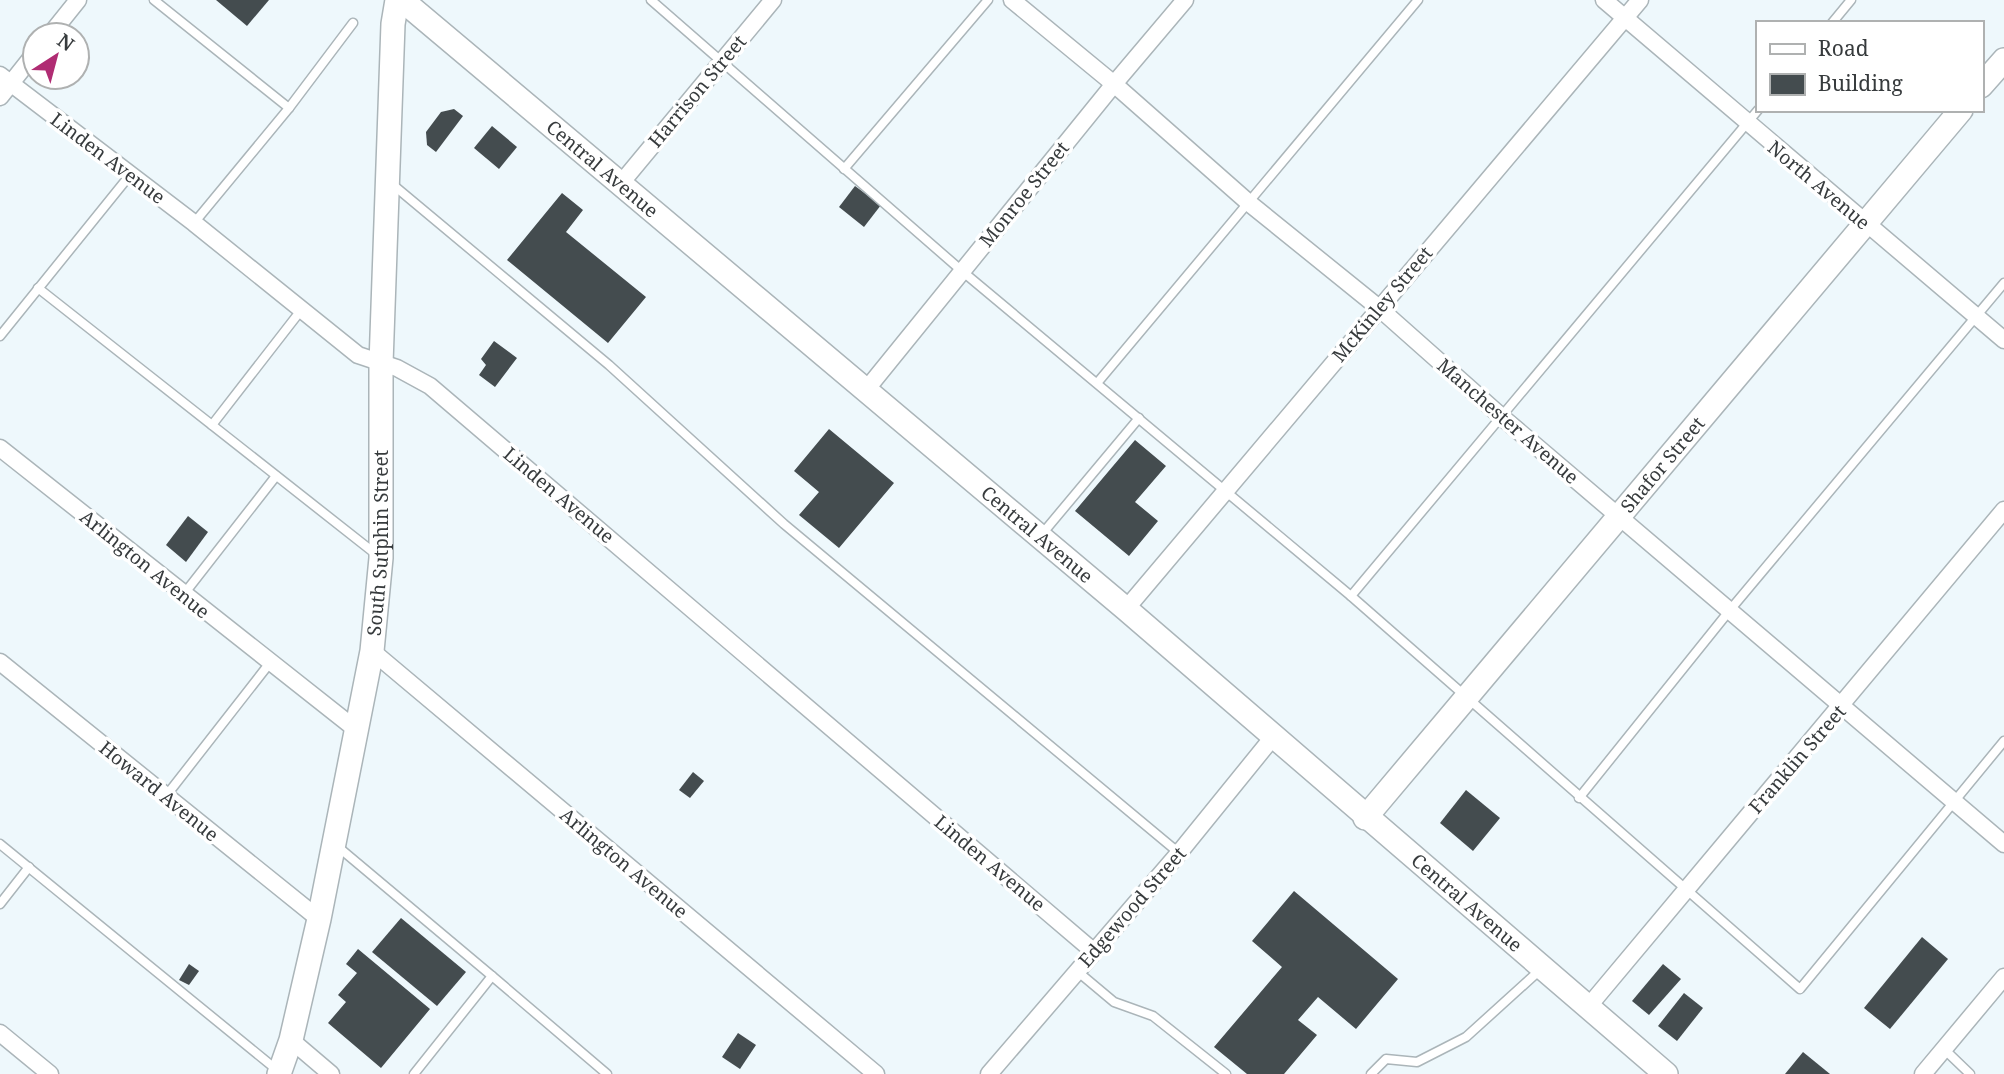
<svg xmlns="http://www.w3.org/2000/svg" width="2004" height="1074" font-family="'Noto Serif',serif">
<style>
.building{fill:#444c4f}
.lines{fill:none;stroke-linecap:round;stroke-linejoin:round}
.lane-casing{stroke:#abb5b9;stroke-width:11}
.street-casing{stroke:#abb5b9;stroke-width:19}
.secondary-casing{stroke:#abb5b9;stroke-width:26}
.lane{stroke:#fff;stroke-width:8}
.street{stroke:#fff;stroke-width:16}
.secondary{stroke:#fff;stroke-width:23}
.labels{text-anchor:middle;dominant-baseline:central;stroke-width:7;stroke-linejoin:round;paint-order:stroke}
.street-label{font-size:19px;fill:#373b3d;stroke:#fff}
</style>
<rect width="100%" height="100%" fill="#eef8fc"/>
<g class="building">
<path d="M216 0H269L247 26Z"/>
<path d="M454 109 463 116 436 152 427 145 426 132 441 112Z"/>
<path d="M492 126 517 147 499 169 474 148Z"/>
<path d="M855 186 881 205 864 227 839 207Z"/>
<path d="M562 193 583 210 566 232 646 297 608 343 507 260Z"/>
<path d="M494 341 517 358 495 387 479 375 486 365 481 359Z"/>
<path d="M829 429 894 483 839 548 799 515 819 492 794 471Z"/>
<path d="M1135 440 1166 466 1135 502 1158 521 1129 556 1075 511Z"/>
<path d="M188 516 208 532 186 562 166 545Z"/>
<path d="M693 772 704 781 690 798 679 790Z"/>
<path d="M1466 790 1500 818 1473 851 1440 823Z"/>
<path d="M1294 891 1398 979 1356 1029 1318 997 1298 1020 1317 1035 1284 1074H1247L1214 1047 1282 967 1252 941Z"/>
<path d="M401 918 466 972 437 1006 372 952Z"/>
<path d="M1922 937 1948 959 1890 1029 1864 1008Z"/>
<path d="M358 949 430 1009 381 1068 328 1023 346 1002 338 995 357 973 346 964Z"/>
<path d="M189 964 199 971 189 985 179 980Z"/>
<path d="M1663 964 1681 979 1649 1015 1632 1001Z"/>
<path d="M1684 993 1703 1008 1677 1041 1658 1026Z"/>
<path d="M738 1033 756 1045 740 1069 722 1057Z"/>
<path d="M1803 1052 1830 1074H1785Z"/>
</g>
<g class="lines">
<g class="lane-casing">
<g id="lane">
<path d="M154 0 289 108"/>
<path d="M651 0 962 271 1351 596 1800 989 2004 741"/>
<path d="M1832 23 1851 0"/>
<path d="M844 169 988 0"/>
<path d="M392 184 609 365 784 524 1179 853"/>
<path d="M194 223 289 108 353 23"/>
<path d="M38 288 377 555"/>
<path d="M0 336 130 175"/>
<path d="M1098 382 1418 0"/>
<path d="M212 425 302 309"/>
<path d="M1042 534 1139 418"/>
<path d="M184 594 276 476"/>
<path d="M1351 596 1758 110"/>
<path d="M166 796 269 664"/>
<path d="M1579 798 1730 610 2004 283"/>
<path d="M0 844 277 1070"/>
<path d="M337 846 492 976"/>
<path d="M0 904 29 867"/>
<path d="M1077 971 1114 1002 1153 1016 1226 1074"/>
<path d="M1944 1049 1970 1074"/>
<path d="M414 1074 492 976 607 1074"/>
<path d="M1371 1074 1386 1059 1417 1062 1466 1037 1540 970"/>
</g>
</g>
<g class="street-casing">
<g id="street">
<path d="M1012 0 1114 84 1249 203 1379 308 1503 418 2004 844"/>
<path d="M1604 0 2004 340"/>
<path d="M50 35 78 0"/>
<path d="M0 75 194 223 358 355 397 368 430 386 1093 951"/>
<path d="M0 97 35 53"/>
<path d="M622 182 773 0"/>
<path d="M866 390 1114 84 1185 0"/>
<path d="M0 448 358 731"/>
<path d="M1126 609 1640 0"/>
<path d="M372 651 876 1074"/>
<path d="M0 662 319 919"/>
<path d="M1588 1007 2004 510"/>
<path d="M0 1033 50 1074"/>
<path d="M291 1040 331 1074"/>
<path d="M989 1074 1179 853 1273 737"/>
<path d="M1923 1074 2004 977"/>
</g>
</g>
<g class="secondary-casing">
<g id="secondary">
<path id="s1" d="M402 0 1126 609 1666 1074"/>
<path d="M1981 86 2004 60"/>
<path id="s2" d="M1365 818 1961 110"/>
<path id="s3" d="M279 1074 291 1040 319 919 372 651 381 558V364L393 24 397 0"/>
</g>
</g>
<use href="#lane" class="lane"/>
<use href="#street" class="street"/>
<use href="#secondary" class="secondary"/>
</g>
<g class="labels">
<g class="street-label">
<text transform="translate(697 91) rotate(-50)">Harrison Street</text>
<text transform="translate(108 158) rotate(37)">Linden Avenue</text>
<text stroke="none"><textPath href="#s1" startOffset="262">Central Avenue</textPath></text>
<text transform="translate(1819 185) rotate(40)">North Avenue</text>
<text transform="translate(1024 194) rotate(-51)">Monroe Street</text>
<text transform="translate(1382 304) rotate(-50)">McKinley Street</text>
<text transform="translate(1508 421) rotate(41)">Manchester Avenue</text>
<text stroke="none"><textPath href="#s2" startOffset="462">Shafor Street</textPath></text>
<text transform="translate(559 495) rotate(40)">Linden Avenue</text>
<text stroke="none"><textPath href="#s1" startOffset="830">Central Avenue</textPath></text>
<text stroke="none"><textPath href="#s3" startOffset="542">South Sutphin Street</textPath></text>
<text transform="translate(145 564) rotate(39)">Arlington Avenue</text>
<text transform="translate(1797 759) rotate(-49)">Franklin Street</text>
<text transform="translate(159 791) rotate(39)">Howard Avenue</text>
<text transform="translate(624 863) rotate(40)">Arlington Avenue</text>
<text transform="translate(990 863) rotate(40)">Linden Avenue</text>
<text stroke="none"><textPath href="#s1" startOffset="1396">Central Avenue</textPath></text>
<text transform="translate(1132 907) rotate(-49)">Edgewood Street</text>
</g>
</g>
<rect x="1756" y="21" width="228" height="91" fill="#ffffff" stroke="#afb1b1" stroke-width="2"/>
<rect x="1770" y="44" width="35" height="10" fill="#ffffff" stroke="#afb1b1" stroke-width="2"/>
<text x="1818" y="56" font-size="21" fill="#373b3d">Road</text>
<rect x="1770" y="74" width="35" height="21" fill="#444c4f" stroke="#afb1b1" stroke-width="2"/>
<text x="1818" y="91" font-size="21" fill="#373b3d">Building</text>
<g transform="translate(56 56) rotate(36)"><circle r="33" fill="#ffffff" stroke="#afb1b1" stroke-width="2"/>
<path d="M0-5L12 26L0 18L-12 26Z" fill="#b02c73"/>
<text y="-10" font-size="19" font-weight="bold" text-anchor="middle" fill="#373b3d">N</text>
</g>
</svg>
